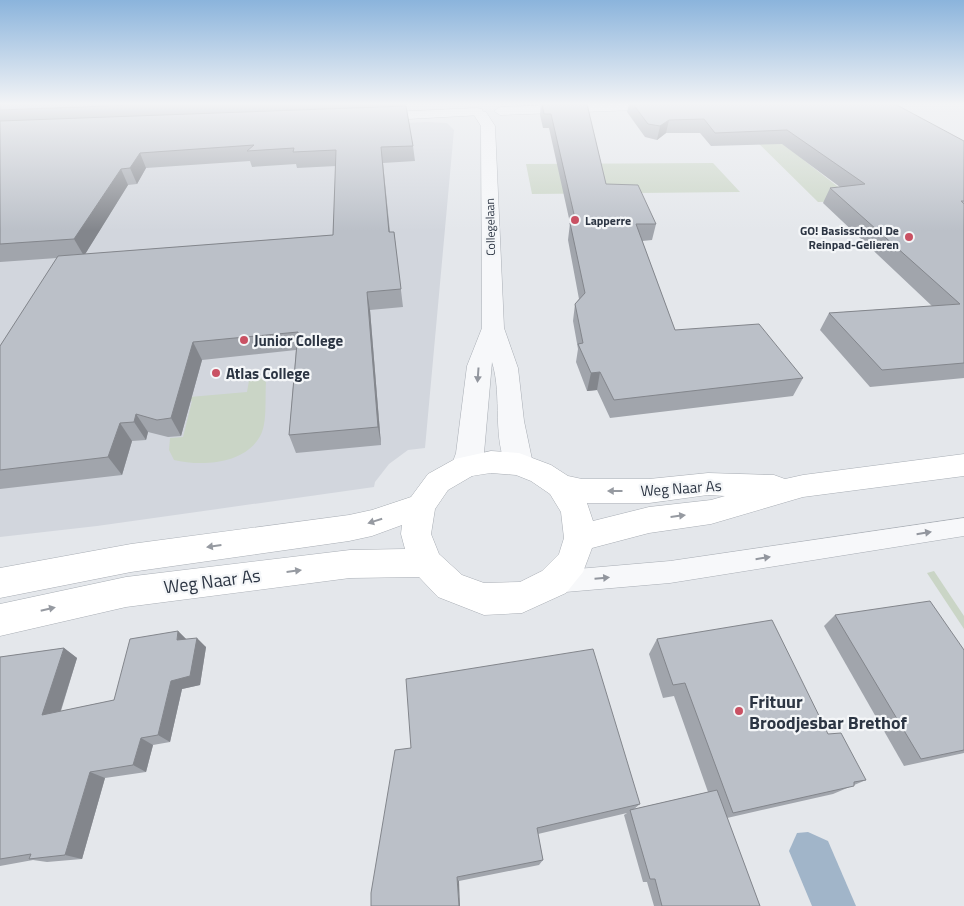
<svg xmlns="http://www.w3.org/2000/svg" width="964" height="906" font-family="'Titillium Web',sans-serif">
<style>
.built{fill:#d2d6dd}
.green{fill:#cad5c6}
.water{fill:#a1b5c9}
.lines{fill:none;stroke-linecap:round;stroke-linejoin:round}
.service-casing{stroke:#a9aeb5;stroke-width:1}
.minor-casing{stroke:#a9aeb5;stroke-width:1}
.tertiary-casing{stroke:#a9aeb5;stroke-width:1}
.secondary-casing{stroke:#a9aeb5;stroke-width:1}
.service{fill:#f7f8fa;fill-rule:evenodd}
.minor{fill:#f7f8fa;fill-rule:evenodd}
.tertiary{fill:#f7f8fa;fill-rule:evenodd}
.secondary{fill:#fff;fill-rule:evenodd}
.wall{fill:#a1a5ac;fill-rule:evenodd}
.shaded-wall{fill:#83868c}
.building{fill:#bbc0c8;stroke:#83868c}
.oneway{fill:#92969e}
.oneway2{fill:#969aa1}
.poi-dot{fill:#c95163;stroke:#f4f6f8;stroke-width:2}
.labels{text-anchor:middle;dominant-baseline:central;stroke-width:4.5;stroke-linejoin:round;paint-order:stroke}
.far-poi-label{font-size:12px;font-weight:bold;fill:#2c3543;stroke:#f4f6f8;text-anchor:start}
.far-street-label{font-size:12px;fill:#2c3543;stroke:#f4f6f8}
.poi-label{font-size:15px;font-weight:bold;fill:#2c3543;stroke:#f4f6f8;text-anchor:start}
.street-label{font-size:15px;fill:#2c3543;stroke:#f4f6f8}
.near-street-label{font-size:18px;fill:#2c3543;stroke:#f4f6f8}
.near-poi-label{font-size:18px;font-weight:bold;fill:#2c3543;stroke:#f4f6f8;text-anchor:start}
</style>
<rect width="100%" height="100%" fill="#e4e7eb"/>
<path class="built" d="M428 122 447 123 454 130 425 448 408 450 389 464 375 482 374 487 97 526 0 537V138Z"/>
<g class="green">
<path d="M744 129H775L805 161 856 201 818 202Z"/>
<path d="M713 163 740 192 532 194 526 164Z"/>
<path d="M250 375 258 376 266 382C265 395 267 420 262 432 249 464 203 467 174 460L169 450 170 438 183 437 192 401 176 402 178 398 247 392Z"/>
<path d="M934 571 964 616V629L927 573Z"/>
</g>
<path class="water" d="M808 832 828 841 856 906H812L789 851 797 833Z"/>
<g class="lines">
<g class="service-casing">
<path id="service" d="M964 518V536L670 583 554 593 546 590 542 582 546 574 554 571 670 561Z"/>
</g>
<g class="minor-casing">
<g id="minor">
<path d="M581 104H695L689 108 500 115 494 111 500 107Z"/>
<path d="M477 108 482 109 483 112 482 115 371 121 364 117 371 113Z"/>
</g>
</g>
<g class="tertiary-casing">
<path id="tertiary" d="M481 111 486 112 495 126 504 328 518 368 524 421 533 464 529 472 519 475 509 472C491 439 503 397 492 362L484 453 475 475 465 478 455 475 451 467 456 453 467 366 482 328 481 126 474 115Z"/>
</g>
<g class="secondary-casing">
<path id="secondary" d="M491 451 519 453 551 465 568 476 582 479H649L708 473 774 475 785 479 803 475 964 454V476L803 497 711 524 649 533 592 548 583 572 566 593 522 613 484 615 438 597 419 577 350 578 126 607 0 636V604L126 577 350 550 405 549 401 534 402 525 372 536 349 541 131 572 0 598V568L131 544 349 515 372 510 411 497 428 474 455 459ZM491 473 516 475 531 481 550 494 561 512 564 538 559 554 542 571 520 582 484 583 462 575 439 554 431 534 435 509 448 490 472 476ZM708 495 725 496 711 500 649 507 593 521 587 503H649Z"/>
</g>
<use href="#service" class="service"/>
<use href="#minor" class="minor"/>
<use href="#tertiary" class="tertiary"/>
<use href="#secondary" class="secondary"/>
</g>
<g class="wall">
<path d="M0 104H405L413 146 415 161 383 163 390 232H394L403 307 370 310 381 445 296 453 289 435 296 350 202 360 181 436 168 437 148 432 146 440 132 441 122 475 0 489V346L57 258 0 262ZM250 161 252 167 296 164 297 168 336 166 333 235 85 254 128 185 137 184 146 168Z"/>
<path d="M541 104H587L606 184 656 224 652 240 642 241 675 330 803 378 793 396 610 418 597 390 587 391 576 362 578 349 573 321 575 304 579 299 568 240 570 223 549 128H543L540 115Z"/>
<path d="M629 104 964 141V378L870 387 820 330 829 313 932 306 823 203 830 188 840 187 782 144 711 146 700 133H666L657 140 645 137 627 112Z"/>
<path d="M835 615 964 650V753L904 766 824 626Z"/>
<path d="M178 631 186 639 206 647 200 685 182 689 170 742 153 745 146 772 105 778 82 859 47 862 33 860 0 866V657L64 648 77 658 61 711 114 700Z"/>
<path d="M657 639 828 734 866 780 833 794 727 818 760 906H654L647 882H643L624 815 627 813 538 834 543 860 539 865 459 881 395 750 640 804 634 809 708 792 674 696 663 698 649 654Z"/>
</g>
<g class="shaded-wall">
<path d="M669 120 666 133 657 140 660 126Z"/>
<path d="M140 153 146 168 137 184 130 168Z"/>
<path d="M121 169 128 185 84 256 74 239Z"/>
<path d="M367 292 370 310 381 445 378 427Z"/>
<path d="M193 342 202 360 181 436 171 418Z"/>
<path d="M600 372 597 390 587 391 591 373Z"/>
<path d="M136 414 148 432 146 440 134 422Z"/>
<path d="M120 423 132 441 122 475 108 457Z"/>
<path d="M178 631 188 641 177 640Z"/>
<path d="M197 638 206 647 200 685 182 689 170 742 158 735 171 681Z"/>
<path d="M64 648 77 658 57 722 42 715Z"/>
<path d="M141 738 153 745 146 772 133 765Z"/>
<path d="M90 772 105 778 82 859 65 855Z"/>
<path d="M457 877 459 881 460 906H459Z"/>
</g>
<g class="building">
<path d="M0 104H158L0 110Z"/>
<path d="M542 104H587L606 184 638 185 656 224H636L675 330 759 324 803 378 614 400 600 372 591 373 578 344 583 343 575 304 585 293 570 223H576L551 114H544Z"/>
<path d="M633 104H895L964 141V201H961L964 204V363L882 370 829 313 960 304 830 188 865 184 787 130 715 133 704 119 669 120 660 126 648 124Z"/>
<path d="M406 106 413 146 381 147 389 232H394L401 289 367 292 378 427 289 435 298 332 193 342 171 418 157 420 136 414 134 422 120 423 108 457 0 470V346L58 256 333 235 336 150 293 152 294 148 247 151 254 145 140 153 130 168 121 169 74 239 0 244V121Z"/>
<path d="M930 601 964 650V750L921 759 835 615Z"/>
<path d="M772 620 828 734 841 733 866 780 854 782V786L733 813 685 683 673 685 657 639Z"/>
<path d="M178 631 177 640 197 638 190 676 171 681 158 735 141 738 133 765 90 772 65 855 29 859 31 854 0 859V657L64 648 42 715 114 700 130 639Z"/>
<path d="M593 649 640 804 537 828 543 860 457 877 459 906H371V893L395 750 411 748 406 679Z"/>
<path d="M717 790 760 906H662L655 879H650L630 810Z"/>
</g>
<defs><path id="oneway-solid" d="M-6-.8H1V-3.2L6.5 0L1 3.2V.8H-6Z" transform="scale(1.25)"/></defs>
<g class="oneway">
<use href="#oneway-solid" transform="translate(478 375) rotate(94)"/>
<use href="#oneway-solid" transform="translate(924 533) rotate(-9)"/>
<use href="#oneway-solid" transform="translate(763 558) rotate(-9)"/>
<use href="#oneway-solid" transform="translate(602 578) rotate(-5)"/>
</g>
<g class="oneway2">
<use href="#oneway-solid" transform="translate(615 491) rotate(180)"/>
<use href="#oneway-solid" transform="translate(678 516) rotate(-7)"/>
<use href="#oneway-solid" transform="translate(375 521) rotate(163)"/>
<use href="#oneway-solid" transform="translate(214 546) rotate(172)"/>
<use href="#oneway-solid" transform="translate(294 571) rotate(-7)"/>
<use href="#oneway-solid" transform="translate(48 609) rotate(-13)"/>
</g>
<linearGradient id="sky" x2="0" y2="1"><stop stop-color="#8bb4dc"/><stop offset="0.45" stop-color="#f3f4f6"/><stop offset="1" stop-color="#f3f4f6" stop-opacity="0"/></linearGradient>
<rect width="964" height="231" fill="url(#sky)"/>
<g class="poi-dot">
<circle cx="575" cy="220" r="5"/>
<circle cx="909" cy="237" r="5"/>
<circle cx="244" cy="340" r="5"/>
<circle cx="216" cy="373" r="5"/>
<circle cx="739" cy="711" r="5"/>
</g>
<g class="labels">
<g class="far-poi-label">
<text x="585" y="220">Lapperre</text>
<text x="899" y="230" text-anchor="end">GO! Basisschool De<tspan x="899" dy="14">Reinpad-Gelieren</tspan></text>
</g>
<g class="far-street-label">
<text transform="translate(490 227) rotate(-91)">Collegelaan</text>
</g>
<g class="poi-label">
<text x="254" y="340">Junior College</text>
<text x="226" y="373">Atlas College</text>
</g>
<g class="street-label">
<text transform="translate(681 488) rotate(-4)">Weg Naar As</text>
</g>
<g class="near-street-label">
<text transform="translate(212 581) rotate(-7)">Weg Naar As</text>
</g>
<g class="near-poi-label">
<text x="749" y="701">Frituur<tspan x="749" dy="21">Broodjesbar Brethof</tspan></text>
</g>
</g>
</svg>
